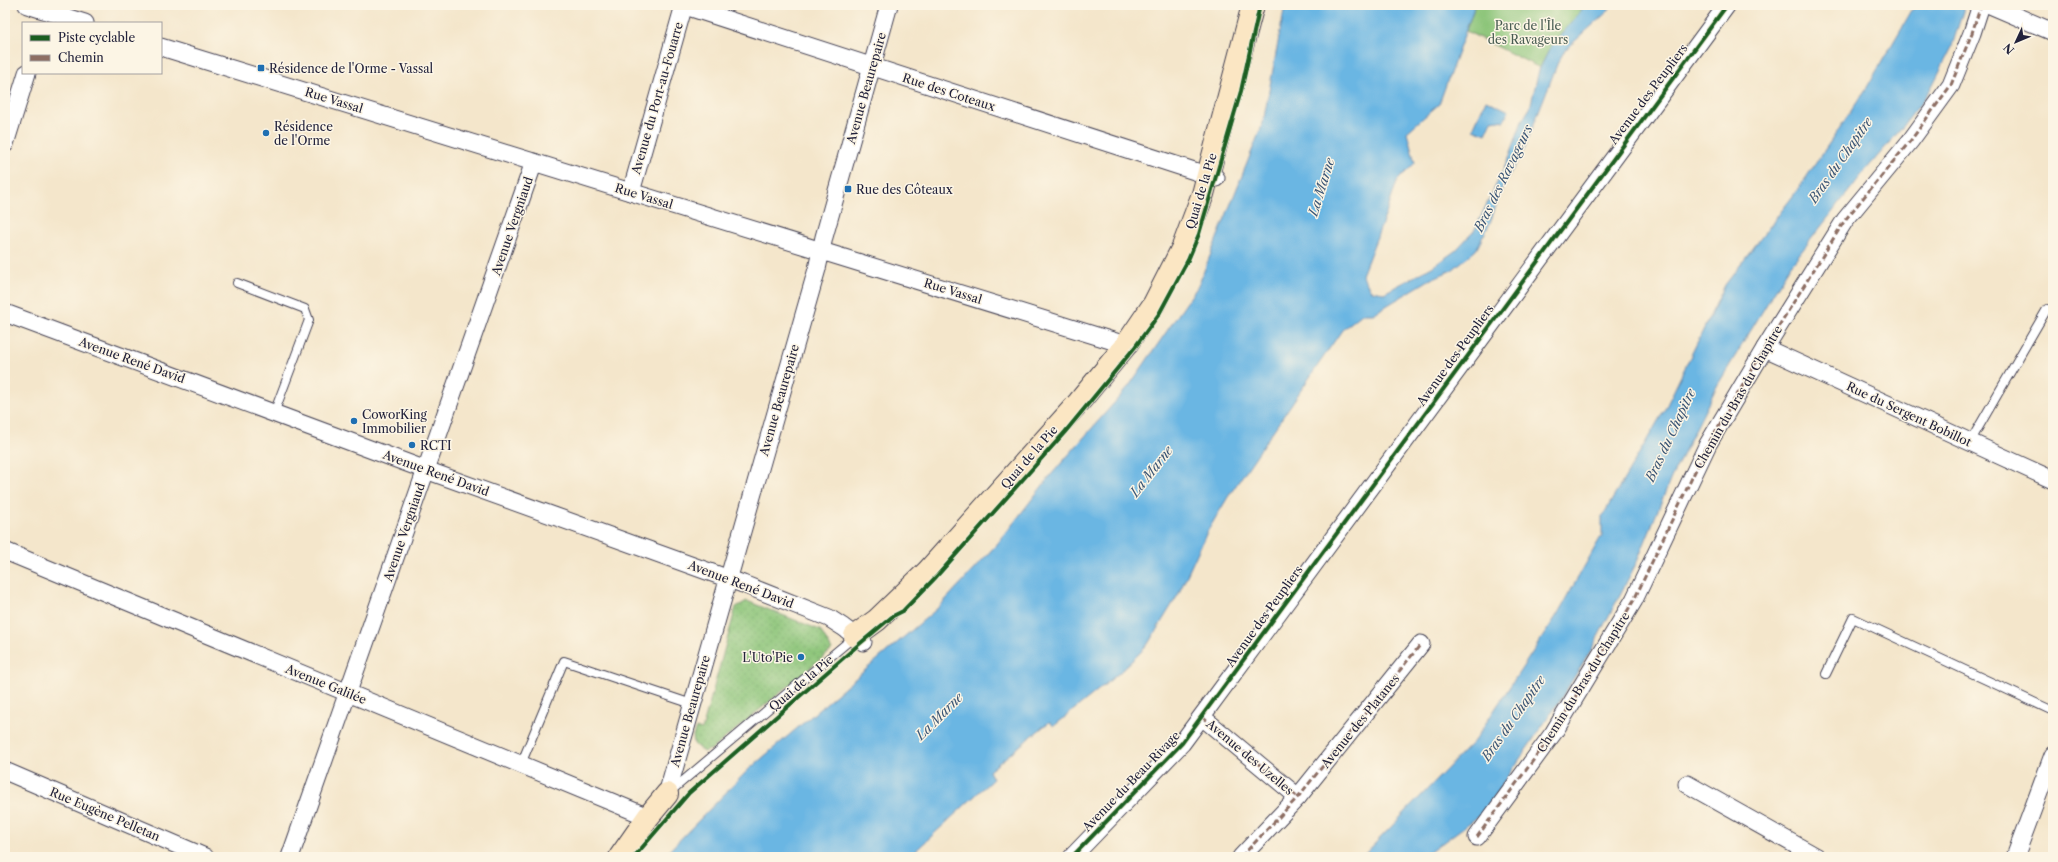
<svg xmlns="http://www.w3.org/2000/svg" width="2058" height="862" font-family="'Libre Caslon Text',serif">
<style>
.grass{fill:url(#grass-dots);stroke:#57745a}
.park{fill:#8cc579;stroke:#57745a}
.water{fill:#6ab6e3;stroke:#466c8f}
.lines{fill:none;stroke-linecap:round;stroke-linejoin:round}
.lane-casing{stroke:#423f51;stroke-width:10}
.street-casing{stroke:#423f51;stroke-width:19}
.secondary-casing{stroke:#423f51;stroke-width:24}
.lane{stroke:#fff;stroke-width:8}
.street{stroke:#fff;stroke-width:17}
.secondary{stroke:#fbe6c3;stroke-width:22}
.quiet{stroke:#8d6e63;stroke-width:3;stroke-dasharray:6 3;stroke-linecap:butt}
.cycleway-casing{stroke:#fcf5e5;stroke-width:6}
.cycleway{stroke:#1b5e20;stroke-width:4}
.poi-dot{fill:#1f6fb2;stroke:#fcf5e5;stroke-width:1.5}
.labels{text-anchor:middle;dominant-baseline:central;stroke-width:3;stroke-linejoin:round;paint-order:stroke}
.park-label{font-size:12px;fill:#475b51;stroke:#fcf5e5}
.poi-label{font-size:12px;fill:#22223b;stroke:#fcf5e5;text-anchor:start}
.street-label{font-size:12px;fill:#22223b;stroke:#fcf5e5}
.water-label{font-size:13px;font-style:italic;fill:#3b5676;stroke:#fcf5e5}
</style>
<defs>
<pattern id="grass-dots" width="8" height="8" patternUnits="userSpaceOnUse"><rect width="8" height="8" fill="#8cc579"/><path d="M2 2h.1M6 6h.1" fill="none" stroke="#78a96a" stroke-width="1.8" stroke-linecap="round"/></pattern>
</defs>
<rect width="100%" height="100%" fill="#fcf5e5"/>
<filter id="ink" filterUnits="userSpaceOnUse"><feTurbulence type="fractalNoise" baseFrequency=".025" numOctaves="2"/><feDisplacementMap in="SourceGraphic" scale="8" xChannelSelector="R" yChannelSelector="G"/><feConvolveMatrix kernelMatrix="1 2 1 2 8 2 1 2 1" color-interpolation-filters="sRGB"/></filter>
<filter id="wash" filterUnits="userSpaceOnUse"><feTurbulence type="fractalNoise" baseFrequency=".012" numOctaves="4" result="noise"/><feDisplacementMap in="SourceGraphic" scale="16" xChannelSelector="R" yChannelSelector="G"/><feGaussianBlur stdDeviation="0.9" result="paint"/><feColorMatrix in="noise" values="0 0 0 0 0 0 0 0 0 0 0 0 0 0 0 0 0 1.4 0 .05"/><feComposite in="paint" operator="in"/></filter>
<g filter="url(#wash)">
<rect width="100%" height="100%" fill="#f4e6cb"/>
<path class="grass" d="M747 601 820 630 832 650 712 749 703 752 694 744 693 736 696 728 702 730 736 607Z"/>
<path class="park" d="M1475 5H1586L1550 48 1540 68 1466 31Z"/>
<g class="water">
<path d="M1285 5H1475L1439 104 1407 132 1415 163 1397 181 1389 206 1362 275 1371 291 1384 293 1432 267 1455 251 1474 231 1509 158 1522 121 1530 108 1539 70 1550 48 1586 5H1612L1607 12 1565 50 1558 62 1523 152 1503 185 1490 223 1476 250 1452 270 1429 280 1373 314H1362L1342 330 1228 497 1207 532 1178 595 1146 647 1119 673 1054 726 1049 722 989 771 993 779 909 857H663L747 771 939 607 998 543 1050 476 1129 386 1198 286 1263 123Z"/>
<path d="M1915 5H1965L1951 49 1930 90 1902 128 1864 172 1790 266 1717 386 1671 478 1636 564 1591 650 1562 697 1483 813 1423 857H1362L1474 741 1557 615 1602 535V517L1665 409 1725 285 1799 188 1866 89Z"/>
<path d="M1486 100 1509 111 1504 121 1498 120 1492 121 1486 134 1473 129Z"/>
</g>
</g>
<g filter="url(#ink)">
<g class="lines">
<g class="lane-casing">
<g id="lane">
<path d="M237 283 305 309 309 320 274 413"/>
<path d="M1970 442 2047 309"/>
<path d="M1826 674 1853 618 2053 711"/>
<path d="M521 764 564 661 692 704"/>
<path d="M671 791 855 636"/>
</g>
</g>
<g class="street-casing">
<g id="street">
<path d="M27 5 85 23"/>
<path d="M682 5 1216 178"/>
<path d="M1990 5 2053 32"/>
<path d="M161 47 1126 345"/>
<path d="M5 144 27 73"/>
<path d="M631 192 684 5"/>
<path d="M5 313 426 470 743 584 829 618 843 627 863 642"/>
<path d="M1765 348 2053 480"/>
<path d="M5 551 648 817"/>
<path d="M1202 717 1298 797"/>
<path d="M5 771 205 857"/>
<path d="M1687 784 1817 857"/>
<path d="M667 794 817 269 824 237 889 5"/>
<path d="M1477 837 1554 732 1634 600 1708 444 1765 348 1845 220 1911 140 1951 85 1972 33 1981 5"/>
<path d="M290 857 534 162"/>
<path d="M1072 857 1182 743 1727 5"/>
<path d="M1241 857 1298 797 1421 644"/>
<path d="M2015 857 2053 755"/>
</g>
</g>
<g class="secondary-casing">
<g id="secondary">
<path d="M855 636 877 620 927 572 1079 402 1126 345 1154 304 1183 247 1203 194 1253 5"/>
<path d="M620 857 648 817 667 794"/>
</g>
</g>
<use href="#lane" class="lane"/>
<use href="#street" class="street"/>
<use href="#secondary" class="secondary"/>
<g class="quiet">
<path d="M1202 717 1298 797"/>
<path d="M1477 837 1554 732 1634 600 1708 444 1765 348 1845 220 1911 140 1951 85 1972 33 1981 5"/>
<path d="M1241 857 1298 797 1421 644"/>
</g>
<g class="cycleway-casing">
<g id="cycleway">
<path d="M634 857 689 793 857 646 893 616 903 611 936 577 1065 432 1135 347 1159 314 1188 260 1199 234 1241 91 1260 5"/>
<path d="M1072 857 1182 743 1727 5"/>
</g>
</g>
<use href="#cycleway" class="cycleway"/>
</g>
</g>
<g class="poi-dot">
<rect x="257" y="64" width="8" height="8" rx="2"/>
<circle cx="266" cy="133" r="4"/>
<rect x="844" y="185" width="8" height="8" rx="2"/>
<circle cx="354" cy="421" r="4"/>
<circle cx="412" cy="445" r="4"/>
<circle cx="801" cy="657" r="4"/>
</g>
<g class="labels">
<g class="park-label">
<text x="1528" y="25">Parc de l'Île<tspan x="1528" dy="14">des Ravageurs</tspan></text>
</g>
<g class="poi-label">
<text x="269" y="68">Résidence de l'Orme - Vassal</text>
<text x="274" y="126">Résidence<tspan x="274" dy="14">de l'Orme</tspan></text>
<text x="856" y="189">Rue des Côteaux</text>
<text x="362" y="414">CoworKing<tspan x="362" dy="14">Immobilier</tspan></text>
<text x="420" y="445">RCTI</text>
<text x="793" y="657" text-anchor="end">L'Uto'Pie</text>
</g>
<g class="street-label">
<text transform="translate(866 88) rotate(-74)">Avenue Beaurepaire</text>
<text transform="translate(949 92) rotate(18)">Rue des Coteaux</text>
<text transform="translate(1648 94) rotate(-53)">Avenue des Peupliers</text>
<text transform="translate(657 98) rotate(-74)">Avenue du Port-au-Fouarre</text>
<text transform="translate(334 100) rotate(17)">Rue Vassal</text>
<text transform="translate(1201 191) rotate(-73)">Quai de la Pie</text>
<text transform="translate(644 196) rotate(17)">Rue Vassal</text>
<text transform="translate(512 226) rotate(-71)">Avenue Vergniaud</text>
<text transform="translate(953 291) rotate(17)">Rue Vassal</text>
<text transform="translate(1455 355) rotate(-54)">Avenue des Peupliers</text>
<text transform="translate(132 360) rotate(20)">Avenue René David</text>
<text transform="translate(1738 397) rotate(-60)">Chemin du Bras du Chapitre</text>
<text transform="translate(779 400) rotate(-74)">Avenue Beaurepaire</text>
<text transform="translate(1909 414) rotate(25)">Rue du Sergent Bobillot</text>
<text transform="translate(1029 457) rotate(-49)">Quai de la Pie</text>
<text transform="translate(436 473) rotate(20)">Avenue René David</text>
<text transform="translate(404 532) rotate(-71)">Avenue Vergniaud</text>
<text transform="translate(741 584) rotate(21)">Avenue René David</text>
<text transform="translate(1264 616) rotate(-54)">Avenue des Peupliers</text>
<text transform="translate(1583 682) rotate(-58)">Chemin du Bras du Chapitre</text>
<text transform="translate(801 683) rotate(-40)">Quai de la Pie</text>
<text transform="translate(326 684) rotate(22)">Avenue Galilée</text>
<text transform="translate(690 711) rotate(-74)">Avenue Beaurepaire</text>
<text transform="translate(1360 721) rotate(-51)">Avenue des Platanes</text>
<text transform="translate(1250 757) rotate(40)">Avenue des Uzelles</text>
<text transform="translate(1131 781) rotate(-46)">Avenue du Beau Rivage</text>
<text transform="translate(105 814) rotate(23)">Rue Eugène Pelletan</text>
</g>
<g class="water-label">
<text transform="translate(1840 160) rotate(-55)">Bras du Chapitre</text>
<text transform="translate(1503 178) rotate(-64)">Bras des Ravageurs</text>
<text transform="translate(1321 187) rotate(-73)">La Marne</text>
<text transform="translate(1670 435) rotate(-65)">Bras du Chapitre</text>
<text transform="translate(1151 471) rotate(-52)">La Marne</text>
<text transform="translate(939 716) rotate(-45)">La Marne</text>
<text transform="translate(1513 718) rotate(-55)">Bras du Chapitre</text>
</g>
</g>
<rect width="2058" height="862" fill="none" stroke="#fcf5e5" stroke-width="20"/>
<rect x="22" y="22" width="140" height="52" fill="#fcf5e5" stroke="#a5a1a1"/>
<rect x="30" y="35" width="20" height="6" fill="#1b5e20" stroke="#a5a1a1"/>
<text x="58" y="42" font-size="12" fill="#22223b">Piste cyclable</text>
<rect x="30" y="55" width="20" height="6" fill="#8d6e63" stroke="#a5a1a1"/>
<text x="58" y="62" font-size="12" fill="#22223b">Chemin</text>
<g transform="translate(2016 42) rotate(226)" stroke="#fcf5e5" stroke-width="3" paint-order="stroke">
<path d="M0-3L7 15L0 10L-7 15Z" fill="#22223b"/>
<text y="-6" font-size="11" font-weight="bold" text-anchor="middle" fill="#22223b">N</text>
</g>
</svg>
